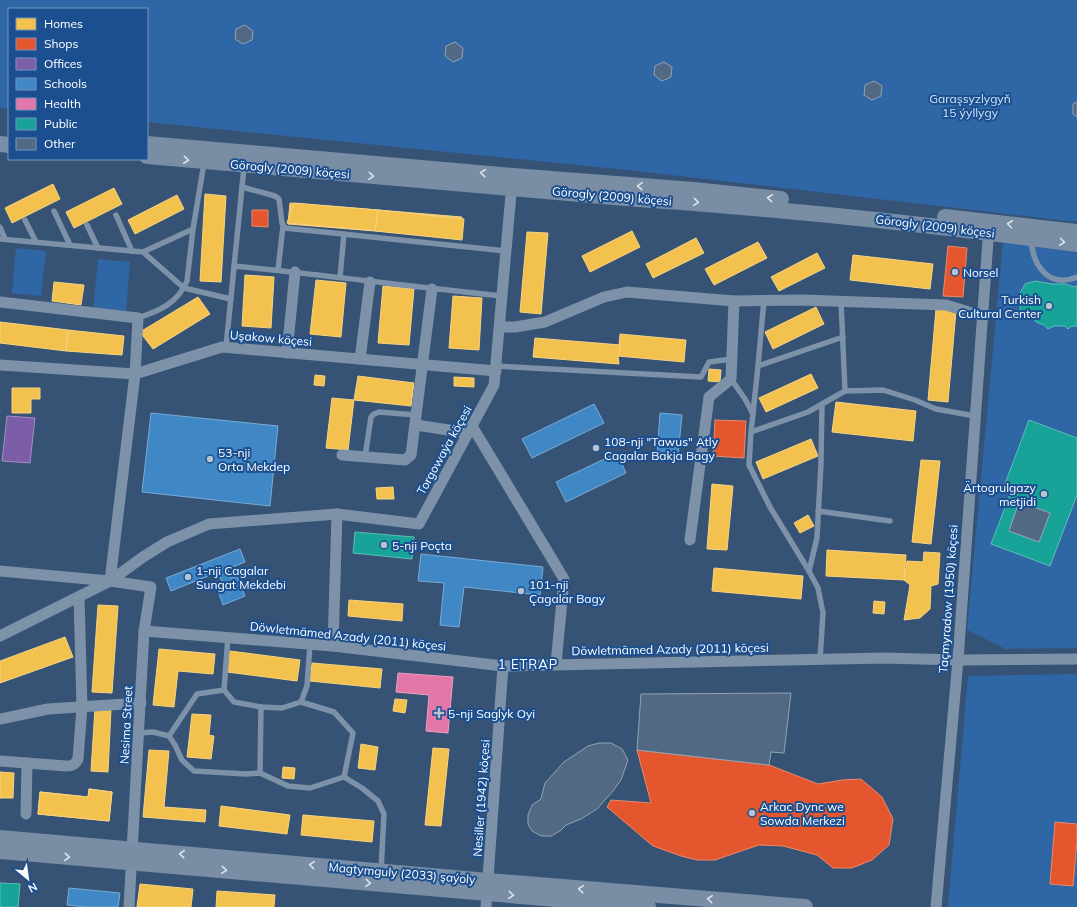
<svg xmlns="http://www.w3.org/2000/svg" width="1077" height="907" font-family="Mulish,sans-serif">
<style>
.green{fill:#2f66a5}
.homes{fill:#f2c14e;stroke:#f6d483}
.shops{fill:#e4572e;stroke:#ec896d}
.offices{fill:#7b5ea7;stroke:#a38ec1}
.schools{fill:#3f88c5;stroke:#79acd6}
.health{fill:#e377a8;stroke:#eba0c2}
.public{fill:#17a398;stroke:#5dbfb7;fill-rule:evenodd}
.building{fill:#526984;stroke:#92a2b6}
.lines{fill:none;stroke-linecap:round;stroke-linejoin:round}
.lane{stroke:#7d92a8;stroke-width:5.5}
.street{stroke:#7d92a8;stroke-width:11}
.secondary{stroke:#798da4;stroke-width:16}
.oneway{stroke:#dee2e8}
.poi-dot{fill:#b9c2ce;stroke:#1b4f8f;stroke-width:1.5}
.labels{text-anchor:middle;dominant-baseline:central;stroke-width:4;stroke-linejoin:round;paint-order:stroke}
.park-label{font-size:12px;fill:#cfe3fa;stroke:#1b4f8f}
.street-label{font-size:12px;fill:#fff;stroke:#1b4f8f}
.poi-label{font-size:12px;fill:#fff;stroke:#1b4f8f;text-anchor:start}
.neighbourhood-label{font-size:13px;letter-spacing:1px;fill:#fff;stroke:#1b4f8f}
</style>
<rect width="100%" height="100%" fill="#365274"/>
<g class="green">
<path d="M0 0H1077V222L627 170 147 122V9H9V109L0 108Z"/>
<path d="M1003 241 1077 252V438L1029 421 1003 489 1011 492 991 544 1050 566 1077 495V648L1005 649 967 630Z"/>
<path d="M16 248 46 251 41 296 12 293Z"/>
<path d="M98 259 130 262 126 314 93 311Z"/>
<path d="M1077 674V907H948L968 676Z"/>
</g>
<g class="homes">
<path d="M53 184 60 199 12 223 5 208Z"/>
<path d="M114 188 122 204 74 228 66 212Z"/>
<path d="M205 194 226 196 221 282 200 281Z"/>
<path d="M177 195 184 209 135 234 128 220Z"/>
<path d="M290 203 378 210 375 231 288 224Z"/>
<path d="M294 203 462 217 460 238 287 223Z"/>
<path d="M378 210 464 219 462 240 375 231Z"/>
<path d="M632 231 640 247 590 272 582 256Z"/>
<path d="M527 232 548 233 541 314 520 312Z"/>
<path d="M696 238 704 253 653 278 646 264Z"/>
<path d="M758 242 767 258 714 285 705 269Z"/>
<path d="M817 253 825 268 779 291 771 277Z"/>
<path d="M853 255 933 264 930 289 850 280Z"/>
<path d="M245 275 274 277 271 328 242 326Z"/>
<path d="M316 280 346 283 341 337 310 334Z"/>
<path d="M54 282 84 285 81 305 52 301Z"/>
<path d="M383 286 414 289 409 345 378 343Z"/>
<path d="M453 296 482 298 479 350 449 348Z"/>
<path d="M198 297 210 314 153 349 140 332Z"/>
<path d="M816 307 824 324 773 349 765 332Z"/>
<path d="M936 309 956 311 948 402 928 400Z"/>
<path d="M0 322 68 330 66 351 0 343Z"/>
<path d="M68 330 124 336 122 355 66 351Z"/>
<path d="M620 334 686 340 684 362 618 356Z"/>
<path d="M535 338 621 345 618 356 619 364 533 357Z"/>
<path d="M709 369 721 370 720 382 708 381Z"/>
<path d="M811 374 818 388 766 412 759 398Z"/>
<path d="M315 375 325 376 324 386 314 385Z"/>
<path d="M358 376 414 383 411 406 354 400Z"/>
<path d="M454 377 474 378V387L454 386Z"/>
<path d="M12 388H40V399H31V413H12Z"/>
<path d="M332 398 354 400 348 450 326 448Z"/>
<path d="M836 402 916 411 913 441 832 432Z"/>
<path d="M811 439 818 456 763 479 756 462Z"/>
<path d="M921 460 940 461 931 544 912 542Z"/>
<path d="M712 484 733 486 727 550 707 549Z"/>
<path d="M393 487 394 499H377L376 488Z"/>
<path d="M808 515 814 526 800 533 794 523Z"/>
<path d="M827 550 906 555 904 580 826 576Z"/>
<path d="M924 552 940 553 938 584 931 586 930 609 920 618 904 620 910 585 904 580 907 561 923 562Z"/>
<path d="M714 568 803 576 801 599 712 591Z"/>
<path d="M349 600 403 604 402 621 348 616Z"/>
<path d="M874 601 885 602 884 614 873 613Z"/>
<path d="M98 605 118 606 112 693 92 692Z"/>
<path d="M65 637 73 657 0 683V661Z"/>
<path d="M159 649 215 654 213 674 178 671 174 707 153 705Z"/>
<path d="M230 651 300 660 297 681 227 672Z"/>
<path d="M312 663 382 669 380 688 310 681Z"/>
<path d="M395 699 407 700 405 713 393 711Z"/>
<path d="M95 708 111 709 108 772 91 771Z"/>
<path d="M192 714 211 715 209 735 214 736 211 759 187 757Z"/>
<path d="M361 744 378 747 375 770 358 768Z"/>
<path d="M433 748 449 749 441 826 425 825Z"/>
<path d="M149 750 169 751 164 807 206 810 205 822 143 817Z"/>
<path d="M283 767 295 768 294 779 282 778Z"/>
<path d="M0 772 14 773 13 798H0Z"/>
<path d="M89 789 112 792 109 821 38 814 40 792 88 797Z"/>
<path d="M89 789 112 792 109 821 38 814 40 792 88 797Z"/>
<path d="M221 806 290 815 287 834 219 826Z"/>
<path d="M303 815 374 821 372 842 301 835Z"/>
<path d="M140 884 193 889 191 907H137Z"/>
<path d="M217 891 275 895 274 907H216Z"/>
</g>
<g class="shops">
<path d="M252 210H268V227L252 226Z"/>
<path d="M948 246 967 248 963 297 943 296Z"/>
<path d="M715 420 746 421 744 458 713 456Z"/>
<path d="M637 750 769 765 818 784 842 780 861 779 882 797 893 819 889 845 872 860 852 868H833L817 855 783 846 759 845 715 860H697L681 856 653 846 607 807 611 800 651 803Z"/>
<path d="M1055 822 1077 824V841L1073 886 1050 884Z"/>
</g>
<path class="offices" d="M7 416 35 418 30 463 2 461Z"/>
<g class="schools">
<path d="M594 404 604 423 532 458 522 439Z"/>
<path d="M151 413 278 426 270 506 142 492Z"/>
<path d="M660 413 682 415 678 456 657 454Z"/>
<path d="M617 453 626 473 566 502 556 482Z"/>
<path d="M240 549 245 562 228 569 231 578 237 576 245 596 223 605 216 585 222 582 218 572 171 591 166 578Z"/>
<path d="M421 554 543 567 540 595 464 587 459 627 440 625 444 583 418 581Z"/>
<path d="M69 888 120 893 118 907H86L67 905Z"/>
</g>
<path class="health" d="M398 673 453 677 448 733 426 731 429 695 396 692Z"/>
<g class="public">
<path d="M1035 281 1052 284H1066L1074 287 1077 286V326H1072L1068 329 1065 326H1054L1048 329 1044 325 1036 322 1032 315 1020 311 1021 301 1018 297 1025 284Z"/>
<path d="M1029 420 1077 438V495L1050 566 991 544 1011 492 1003 489ZM1019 502 1050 513 1039 542 1009 531Z"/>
<path d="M355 532 414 537 412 559 353 553Z"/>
<path d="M0 883 20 884 18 907H0Z"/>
</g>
<g class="building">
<path d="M245 25 253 31 252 40 243 44 235 39 236 29Z"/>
<path d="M455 42 463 48 462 58 453 62 445 56 446 46Z"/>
<path d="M664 62 672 67 671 77 662 81 654 75 655 66Z"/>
<path d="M874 81 882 86 881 96 872 100 864 95 865 85Z"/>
<path d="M1077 102V117L1073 114V104Z"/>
<path d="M1019 502 1050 513 1039 542 1009 531Z"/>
<path d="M791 693 784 753 771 752 769 765 637 750 641 694Z"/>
<path d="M599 743H611L622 749 628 760 621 780 613 791 597 809 581 819 566 825 560 831 551 836H541L532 831 528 824V815L532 805 541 799 545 783 564 762 588 746Z"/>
</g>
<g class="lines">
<g class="lane">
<path d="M242 187 275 196 279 199 282 223 285 228 506 251"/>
<path d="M54 211 70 245"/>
<path d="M116 215 132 251"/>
<path d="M25 220 36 242"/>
<path d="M87 225 98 248"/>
<path d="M0 227 5 239"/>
<path d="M0 239 143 252 193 229 204 163"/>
<path d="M1031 240C1033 265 1048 289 1077 277"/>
<path d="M143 252 184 288 231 299"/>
<path d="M234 266C324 275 413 287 502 296"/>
<path d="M278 270 283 226"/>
<path d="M340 277 344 234"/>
<path d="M764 300 758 366 843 337"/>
<path d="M841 301 845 391"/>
<path d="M138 318C159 311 178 303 187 281L193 229"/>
<path d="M226 347 244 167"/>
<path d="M496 366 701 377 709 362 732 359"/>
<path d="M731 379 745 399 753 414"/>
<path d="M751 432 758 366"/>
<path d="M365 457 371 417 374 414 379 412 416 415"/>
<path d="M818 511 890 521"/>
<path d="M809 571 817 538 821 463 822 404"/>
<path d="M228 637 224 690 234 702 261 707 282 708 301 702 307 686 310 644"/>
<path d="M820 659 823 613 818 588 809 571 770 507 749 465 751 432 808 412 845 391 883 390 915 400 936 409 975 416"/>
<path d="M301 702 334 712 353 733 344 777"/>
<path d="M139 733 153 732 169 736 175 745 182 760 194 771 246 774 260 773 288 786 310 788 344 777 362 788 378 801 384 814 381 871"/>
<path d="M169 736 197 694 224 690"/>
<path d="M260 773 261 707"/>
</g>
<g class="street">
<path d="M0 302 138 318 135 374 110 581"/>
<path d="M500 327H515L545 322 604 297 627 292 734 301 802 300 946 305 982 316"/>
<path d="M287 353 295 272"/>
<path d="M360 359 370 282"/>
<path d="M0 365 135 374 222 347 496 371"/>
<path d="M416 425 468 433"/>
<path d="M472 426 564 579 556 664"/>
<path d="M342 455 405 460 411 455 432 289"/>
<path d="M690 540 709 397 731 379 734 301"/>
<path d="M0 571 110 581 151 587 144 631 129 907"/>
<path d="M144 631 333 646 503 666 885 658 958 660 1077 659"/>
<path d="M0 636 110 581 143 557 167 542 209 524 337 514"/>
<path d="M333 646 337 514 419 524 494 385 512 183"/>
<path d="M0 719 48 709 141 703"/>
<path d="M0 761 66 766C72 766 75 765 78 759L82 707 79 597"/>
<path d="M26 814 27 763"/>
<path d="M486 907 503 666"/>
<path d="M936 907 958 660 989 226"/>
</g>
<g class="secondary">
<path d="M0 144 9 145"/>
<path d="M147 144 513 176 694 190 781 199"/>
<path d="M147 156 625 198C776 208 927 224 1077 244"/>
<path d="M945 217 1077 232"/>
<path d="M0 838 488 881 805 907"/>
<path d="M0 851 648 907"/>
</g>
</g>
<defs><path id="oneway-chevron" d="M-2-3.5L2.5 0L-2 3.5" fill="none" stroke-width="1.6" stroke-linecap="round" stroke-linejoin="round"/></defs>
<g class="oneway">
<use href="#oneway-chevron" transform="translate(186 160) rotate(6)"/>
<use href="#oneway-chevron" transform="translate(483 173) rotate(-175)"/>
<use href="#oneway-chevron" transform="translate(371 176) rotate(5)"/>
<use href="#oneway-chevron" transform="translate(640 186) rotate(-176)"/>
<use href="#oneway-chevron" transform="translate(770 198) rotate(-174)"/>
<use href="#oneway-chevron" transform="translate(696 202) rotate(5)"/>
<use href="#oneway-chevron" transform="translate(1010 224) rotate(-173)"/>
<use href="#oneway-chevron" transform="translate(1062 242) rotate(8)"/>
<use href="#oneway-chevron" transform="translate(182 854) rotate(-175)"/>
<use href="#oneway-chevron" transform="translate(67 857) rotate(5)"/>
<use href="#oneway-chevron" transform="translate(312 865) rotate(-175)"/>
<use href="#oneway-chevron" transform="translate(224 870) rotate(5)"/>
<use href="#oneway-chevron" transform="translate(368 883) rotate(5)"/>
<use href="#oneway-chevron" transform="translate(581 889) rotate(-175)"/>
<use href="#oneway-chevron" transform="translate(511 895) rotate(5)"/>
<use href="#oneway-chevron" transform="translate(710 899) rotate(-175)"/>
</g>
<g class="poi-dot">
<circle cx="955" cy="272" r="4"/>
<circle cx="1049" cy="306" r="4"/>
<circle cx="596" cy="448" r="4"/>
<circle cx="210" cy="459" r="4"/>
<circle cx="1044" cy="494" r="4"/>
<circle cx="384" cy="545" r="4"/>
<circle cx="188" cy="577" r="4"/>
<circle cx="521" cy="591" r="4"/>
<path d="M437 707h4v4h4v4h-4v4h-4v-4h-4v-4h4z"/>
<circle cx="752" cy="813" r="4"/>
</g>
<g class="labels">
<g class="park-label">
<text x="970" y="98">Garaşsyzlygyň<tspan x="970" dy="14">15 ýyllygy</tspan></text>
</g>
<g class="street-label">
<text transform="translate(290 169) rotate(5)">Görogly (2009) köçesi</text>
<text transform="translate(612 196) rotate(5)">Görogly (2009) köçesi</text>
<text transform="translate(935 226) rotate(7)">Görogly (2009) köçesi</text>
<text transform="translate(271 338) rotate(5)">Uşakow köçesi</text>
<text transform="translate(444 450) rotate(-61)">Torgowaýa köçesi</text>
<text transform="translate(948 599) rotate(-86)">Taçmyradow (1950) köçesi</text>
<text transform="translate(348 636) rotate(6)">Döwletmämed Azady (2011) köçesi</text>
<text transform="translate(670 649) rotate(-1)">Döwletmämed Azady (2011) köçesi</text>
<text transform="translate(126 725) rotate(-87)">Nesima Street</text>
<text transform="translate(481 798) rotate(-86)">Nesiller (1942) köçesi</text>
<text transform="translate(402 873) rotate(5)">Magtymguly (2033) şaýoly</text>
</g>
<g class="poi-label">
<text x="963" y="272">Norsel</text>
<text x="1041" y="299" text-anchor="end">Turkish<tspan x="1041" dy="14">Cultural Center</tspan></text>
<text x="604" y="441">108-nji "Tawus" Atly<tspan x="604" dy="14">Cagalar Bakja Bagy</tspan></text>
<text x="218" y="452">53-nji<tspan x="218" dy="14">Orta Mekdep</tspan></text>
<text x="1036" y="487" text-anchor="end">Ärtogrulgazy<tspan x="1036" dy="14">metjidi</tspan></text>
<text x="392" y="545">5-nji Poçta</text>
<text x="196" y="570">1-nji Cagalar<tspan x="196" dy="14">Sungat Mekdebi</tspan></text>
<text x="529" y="584">101-nji<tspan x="529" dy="14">Çagalar Bagy</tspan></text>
<text x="448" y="713">5-nji Saglyk Oyi</text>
<text x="760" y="806">Arkac Dync we<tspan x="760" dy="14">Sowda Merkezi</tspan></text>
</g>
<g class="neighbourhood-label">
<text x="528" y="664">1 ETRAP</text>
</g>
</g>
<rect x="8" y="8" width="140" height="152" fill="#1b4f8f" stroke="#7695bc"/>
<rect x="16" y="18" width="20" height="12" fill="#f2c14e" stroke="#7695bc"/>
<text x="44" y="28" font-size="12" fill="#ffffff">Homes</text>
<rect x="16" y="38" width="20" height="12" fill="#e4572e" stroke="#7695bc"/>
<text x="44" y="48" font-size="12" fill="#ffffff">Shops</text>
<rect x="16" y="58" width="20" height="12" fill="#7b5ea7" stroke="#7695bc"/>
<text x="44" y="68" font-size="12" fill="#ffffff">Offices</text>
<rect x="16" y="78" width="20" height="12" fill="#3f88c5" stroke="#7695bc"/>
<text x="44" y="88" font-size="12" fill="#ffffff">Schools</text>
<rect x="16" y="98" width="20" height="12" fill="#e377a8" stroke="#7695bc"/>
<text x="44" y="108" font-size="12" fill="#ffffff">Health</text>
<rect x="16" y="118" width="20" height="12" fill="#17a398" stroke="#7695bc"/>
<text x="44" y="128" font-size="12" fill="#ffffff">Public</text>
<rect x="16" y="138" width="20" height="12" fill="#526984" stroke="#7695bc"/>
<text x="44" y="148" font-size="12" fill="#ffffff">Other</text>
<g transform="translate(28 879) rotate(151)" stroke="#1b4f8f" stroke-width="3" paint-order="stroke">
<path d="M0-3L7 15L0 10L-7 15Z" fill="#ffffff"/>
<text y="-6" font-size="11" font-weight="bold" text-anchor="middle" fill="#ffffff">N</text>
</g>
</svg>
